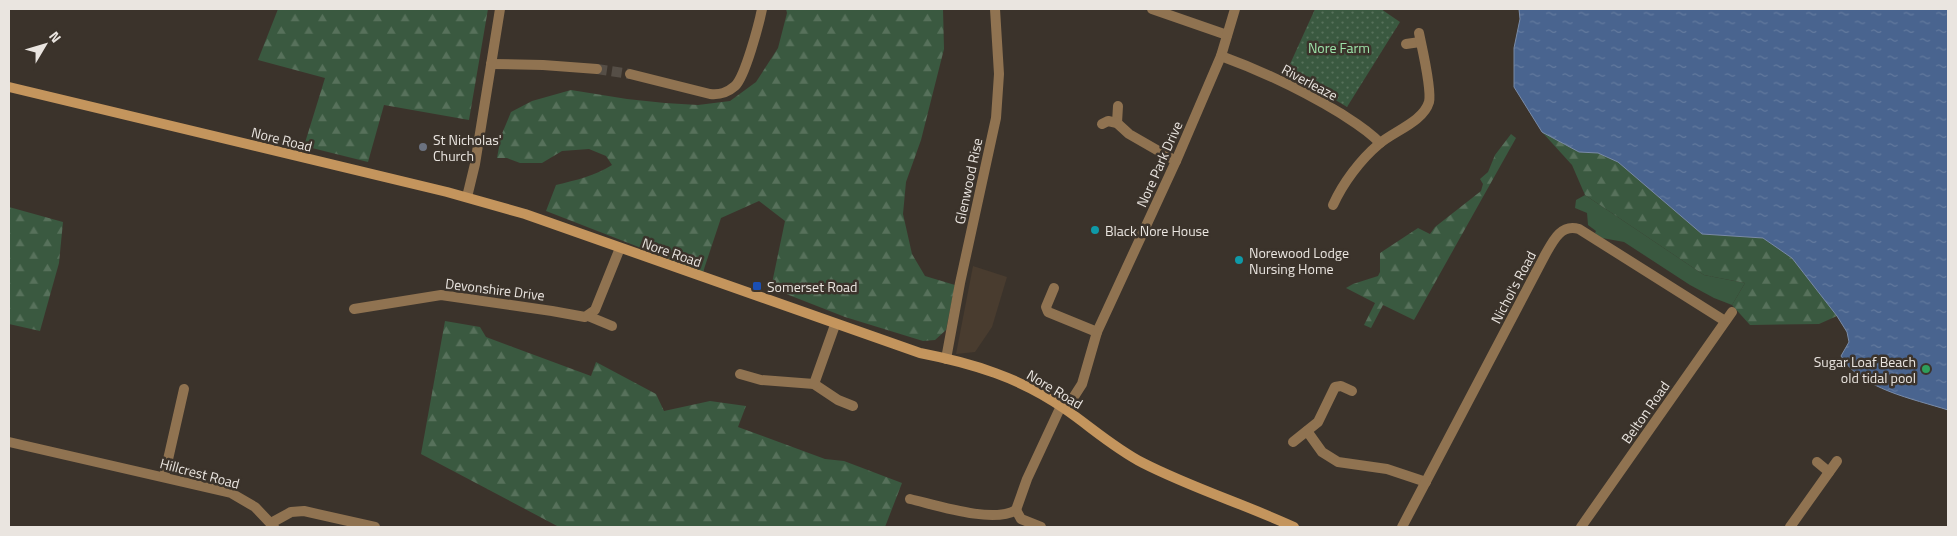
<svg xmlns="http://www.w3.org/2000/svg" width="1957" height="536" font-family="'Titillium Web',sans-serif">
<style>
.built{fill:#493c2f}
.grass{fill:#3a5940}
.forest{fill:url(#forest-firs)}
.park{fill:url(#park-dots)}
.water{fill:url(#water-ripples);stroke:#798ba7}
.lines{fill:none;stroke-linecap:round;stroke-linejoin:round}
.street-tunnel{stroke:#554e46;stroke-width:10;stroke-dasharray:10 5;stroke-linecap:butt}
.street{stroke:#907351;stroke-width:10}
.secondary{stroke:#c4955d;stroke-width:10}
.worship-dot{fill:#6b7280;stroke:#3b332b;stroke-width:2}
.culture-dot{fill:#0f9aa8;stroke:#3b332b;stroke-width:2}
.transit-dot{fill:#1a4fb4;stroke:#3b332b;stroke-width:2}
.leisure-dot{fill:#2e9e5b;stroke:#3b332b;stroke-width:2}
.labels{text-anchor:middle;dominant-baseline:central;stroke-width:5;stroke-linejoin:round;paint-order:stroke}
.park-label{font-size:14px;fill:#9de3a9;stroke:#3b332b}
.street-label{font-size:14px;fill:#eae5e0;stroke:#3b332b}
.poi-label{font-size:14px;fill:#eae5e0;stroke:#3b332b;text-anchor:start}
</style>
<defs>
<pattern id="forest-firs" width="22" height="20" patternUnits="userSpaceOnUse" patternTransform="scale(1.25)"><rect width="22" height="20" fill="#3a5940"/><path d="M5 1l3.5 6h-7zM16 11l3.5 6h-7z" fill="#57715b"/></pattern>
<pattern id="park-dots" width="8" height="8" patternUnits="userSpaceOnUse" patternTransform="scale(1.25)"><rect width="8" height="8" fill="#3a5940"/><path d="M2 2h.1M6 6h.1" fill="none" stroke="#57715b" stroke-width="1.8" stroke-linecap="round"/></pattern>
<pattern id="water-ripples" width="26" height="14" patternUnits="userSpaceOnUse" patternTransform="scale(1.25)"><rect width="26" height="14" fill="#49648f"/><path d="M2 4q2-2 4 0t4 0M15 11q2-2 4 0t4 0" fill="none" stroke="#637a9e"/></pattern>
</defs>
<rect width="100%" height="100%" fill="#3b332b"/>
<path class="built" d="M973 266 1007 277 992 327 975 352 956 354Z"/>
<path class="grass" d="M1585 195 1704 275 1745 283 1732 305 1714 298 1690 285 1624 242 1602 238 1595 233 1596 231 1588 225 1587 213 1575 208 1576 200Z"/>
<g class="forest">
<path d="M278 9H488L469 120 384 105 368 162 304 146 325 78 258 60Z"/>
<path d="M786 9H943L944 49 921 140 906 182 903 214 912 254 925 276 955 285 946 330 935 340 923 341 845 317 771 288 785 221 759 201 721 218 703 272 546 211 556 185C576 180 595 176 612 165L606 156 589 149 562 151 542 163H520L507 158H497L501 136 511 112 532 101 571 90 627 99 665 103 698 105 730 101 756 82 778 48 787 13Z"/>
<path d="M1542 132 1579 152 1598 153 1618 162 1702 234 1763 238 1792 258 1837 316 1819 324 1750 325 1732 305 1745 283 1704 275 1585 195 1572 165Z"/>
<path d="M1511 134 1516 138 1414 320 1383 305 1371 328 1364 325 1375 303 1346 288 1353 284 1378 276 1380 272V253L1418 228 1430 234 1435 227 1481 191 1483 184 1480 179 1488 172 1495 155Z"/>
<path d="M9 207 63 222 59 263 40 331 9 324Z"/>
<path d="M445 321 480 327 486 337 591 376 596 362 656 394 664 411 710 401 746 406 738 427 825 459 844 461 902 483 885 527H559L421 454Z"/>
</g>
<path class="park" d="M1315 9H1381L1400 22 1347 107 1309 84 1286 73Z"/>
<path class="water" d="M1519 9H1948V410C1914 399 1860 389 1841 356L1849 342 1847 332 1837 316 1792 258 1763 238 1702 234 1618 162 1598 153 1579 152 1542 132 1514 87V48L1520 19Z"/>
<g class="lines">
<path class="street-tunnel" d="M597 69 630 74"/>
<g class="street">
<path d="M1152 9 1227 35"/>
<path d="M1406 44 1420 42"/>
<path d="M1221 56C1262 71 1302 90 1340 113 1354 122 1368 130 1380 143"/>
<path d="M491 64 543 65 597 69"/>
<path d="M630 74 710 94C720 95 727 93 735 86 745 77 759 24 762 9"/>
<path d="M1117 123 1118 106"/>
<path d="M1102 124 1108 121 1117 123 1129 134 1176 161"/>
<path d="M467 197 475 164 500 9"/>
<path d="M1333 205C1343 183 1360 160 1379 144 1394 131 1423 122 1429 102 1432 89 1422 48 1419 33"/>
<path d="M1054 288 1046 307 1048 312 1097 332"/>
<path d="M354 309 441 295 552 311 585 317 595 310 620 248"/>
<path d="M588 316 612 326"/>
<path d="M946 359 960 283 996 118 999 74 995 9"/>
<path d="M740 374 761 380 814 384 838 400 853 406"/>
<path d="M814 384 835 325"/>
<path d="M1066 409 1082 384 1097 332 1176 161 1221 56 1235 9"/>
<path d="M1307 431 1322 452 1338 462 1387 469 1426 482"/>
<path d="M9 442 231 493 255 507 274 527"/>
<path d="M1293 442 1318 422 1335 387 1341 386 1352 391"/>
<path d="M1817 462 1829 472"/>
<path d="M164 477 184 389"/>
<path d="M910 499C936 505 993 524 1016 510L1021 519 1041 527"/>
<path d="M1016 510 1027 479 1061 406"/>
<path d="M271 523 291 512 304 511 375 527"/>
<path d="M1402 527 1544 257C1552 243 1560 223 1579 229L1725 321"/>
<path d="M1581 527 1732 312"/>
<path d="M1790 527 1837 461"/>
</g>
<path class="secondary" d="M9 87 447 192 525 214 920 353C972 363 1021 378 1065 409 1091 427 1114 448 1143 463 1192 488 1244 504 1294 527"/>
</g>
<circle class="worship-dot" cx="423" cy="147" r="5"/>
<g class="culture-dot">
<circle cx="1095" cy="230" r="5"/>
<circle cx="1239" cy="260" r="5"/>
</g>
<rect class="transit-dot" x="752" y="281" width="10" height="10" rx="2.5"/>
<circle class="leisure-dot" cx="1926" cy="369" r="5"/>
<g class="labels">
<g class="park-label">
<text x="1339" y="47">Nore Farm</text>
</g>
<g class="street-label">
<text transform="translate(1310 82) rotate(28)">Riverleaze</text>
<text transform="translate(282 139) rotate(14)">Nore Road</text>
<text transform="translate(1159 164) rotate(-66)">Nore Park Drive</text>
<text transform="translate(968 181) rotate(-78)">Glenwood Rise</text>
<text transform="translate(672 252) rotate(19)">Nore Road</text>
<text transform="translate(1513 287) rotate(-62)">Nichol's Road</text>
<text transform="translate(495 289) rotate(7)">Devonshire Drive</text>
<text transform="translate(1055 389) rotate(31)">Nore Road</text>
<text transform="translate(1645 412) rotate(-55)">Belton Road</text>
<text transform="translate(200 473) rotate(15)">Hillcrest Road</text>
</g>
<g class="poi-label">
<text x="433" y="139">St Nicholas'<tspan x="433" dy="16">Church</tspan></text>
<text x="1105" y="230">Black Nore House</text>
<text x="1249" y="252">Norewood Lodge<tspan x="1249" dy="16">Nursing Home</tspan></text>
<text x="767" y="286">Somerset Road</text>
<text x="1916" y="361" text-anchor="end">Sugar Loaf Beach<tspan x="1916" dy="16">old tidal pool</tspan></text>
</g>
</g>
<rect width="1957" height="536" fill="none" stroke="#eae5e0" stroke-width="20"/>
<g transform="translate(45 45) rotate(52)" stroke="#3b332b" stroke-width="4" paint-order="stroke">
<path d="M0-4L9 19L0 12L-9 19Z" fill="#eae5e0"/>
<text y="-8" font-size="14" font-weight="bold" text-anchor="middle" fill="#eae5e0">N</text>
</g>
</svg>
